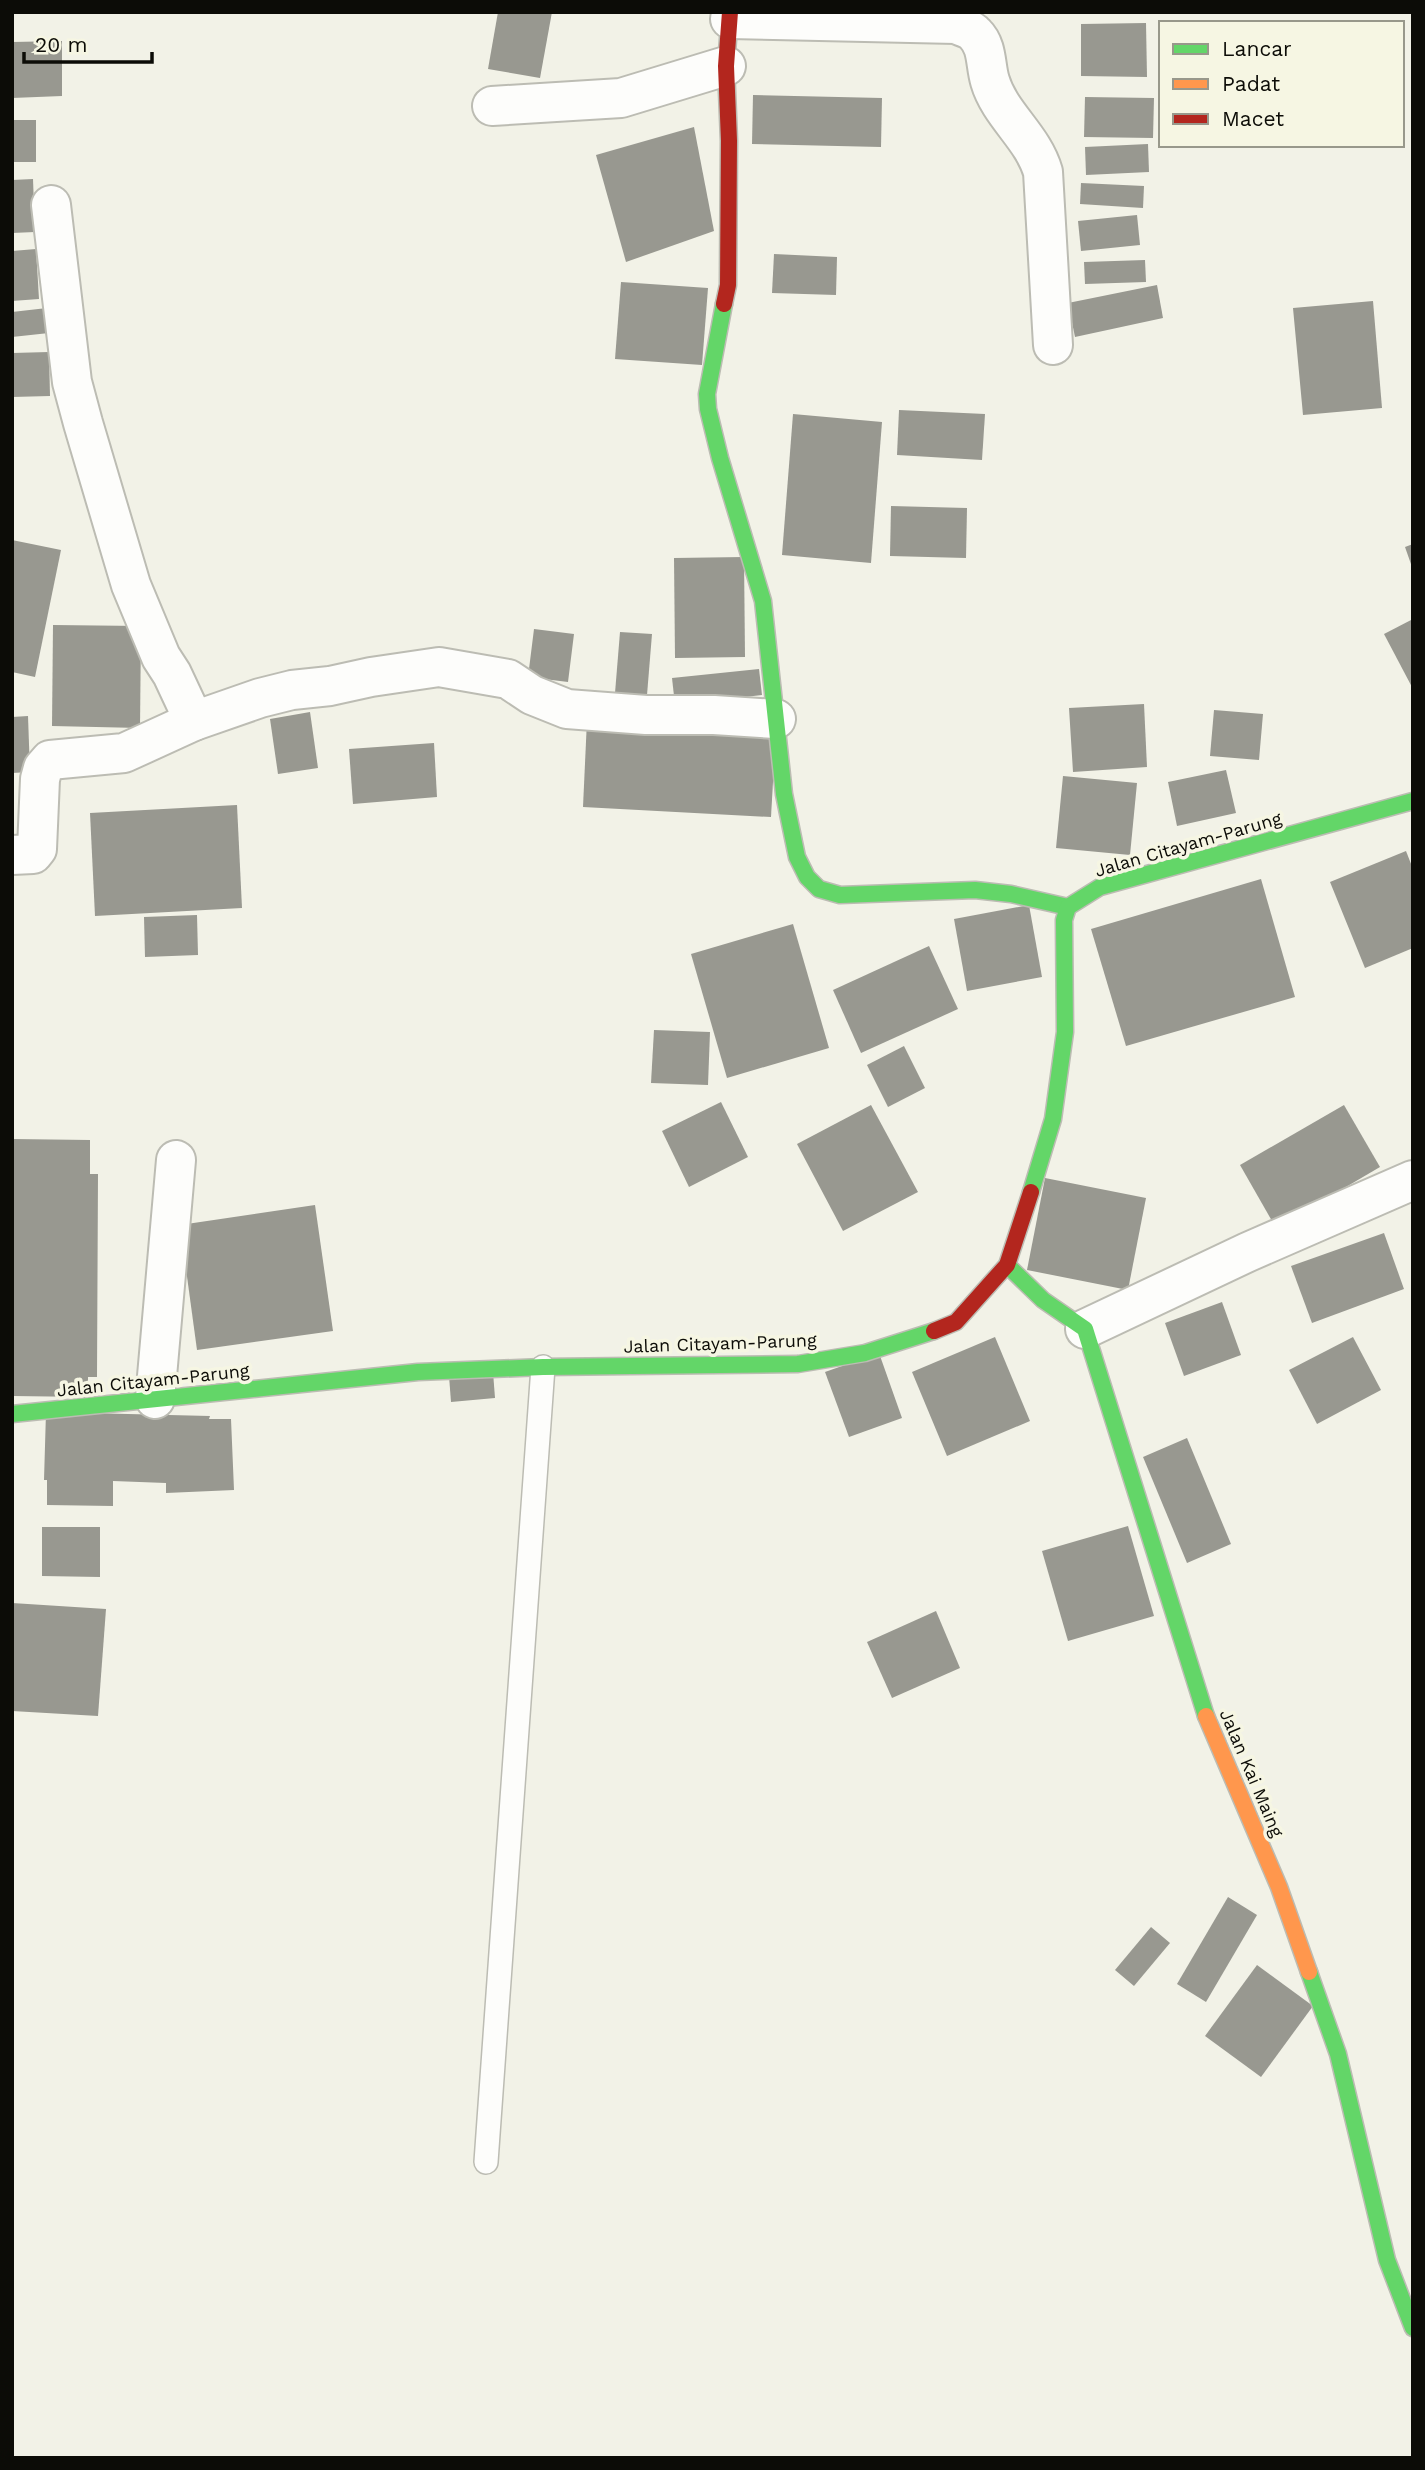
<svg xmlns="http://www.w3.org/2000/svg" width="1425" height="2470" font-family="'Work Sans',sans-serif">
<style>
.building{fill:#989890}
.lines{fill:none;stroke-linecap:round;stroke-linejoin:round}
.lane-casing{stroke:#bcbcb3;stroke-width:26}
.street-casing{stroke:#bcbcb3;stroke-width:42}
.fast-casing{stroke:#bcbcb3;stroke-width:19}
.slow-casing{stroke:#bcbcb3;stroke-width:19}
.jam-casing{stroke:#bcbcb3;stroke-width:19}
.lane{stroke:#fdfdfb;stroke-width:23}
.street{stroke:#fdfdfb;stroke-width:38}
.fast{stroke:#63d668;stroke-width:16}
.slow{stroke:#ff974d;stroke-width:16}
.jam{stroke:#b3261e;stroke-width:16}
.labels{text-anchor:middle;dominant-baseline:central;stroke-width:7;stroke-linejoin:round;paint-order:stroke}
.street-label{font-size:18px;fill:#0c0c07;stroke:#f6f6e3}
</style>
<rect width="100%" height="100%" fill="#f2f2e7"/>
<g class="building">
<path d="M498 12H552L540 78 488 69Z"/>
<path d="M1146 23 1147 77 1081 76V24Z"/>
<path d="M62 41V96L12 98V42Z"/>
<path d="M753 95 882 98 881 147 752 144Z"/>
<path d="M1085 97 1154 98 1153 138 1084 137Z"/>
<rect x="12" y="120" width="24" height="42"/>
<path d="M694 127 714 231 626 262 596 155Z"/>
<path d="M1148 144 1149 172 1086 175 1085 147Z"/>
<path d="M33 179 35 232 12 233V180Z"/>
<path d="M1081 183 1144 186 1143 208 1080 204Z"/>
<path d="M1137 215 1140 245 1081 251 1078 221Z"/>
<path d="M36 249 39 299 12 301V251Z"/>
<path d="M774 254 837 257 836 295 772 293Z"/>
<path d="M1145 260 1146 282 1085 284 1084 262Z"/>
<path d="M621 282 708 288 702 365 615 359Z"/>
<path d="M1157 285 1163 318 1075 337 1068 303Z"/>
<path d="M1373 301 1382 408 1303 415 1293 308Z"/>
<path d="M47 308 49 333 12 337V312Z"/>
<path d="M49 352 50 396 12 397V353Z"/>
<path d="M899 410 985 414 982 460 897 455Z"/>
<path d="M793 414 882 422 871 563 782 555Z"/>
<path d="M891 506 967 508 966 558 890 556Z"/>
<path d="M12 540 61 550 35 677 12 672Z"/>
<path d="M1413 544V567H1412L1405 547Z"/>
<path d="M744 557 745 657 675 658 674 558Z"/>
<path d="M1413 619V689L1384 634Z"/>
<path d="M53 625 141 626 140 728 52 726Z"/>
<path d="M534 629 574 634 568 682 528 677Z"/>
<path d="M620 632 652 634 647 695 615 693Z"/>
<path d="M759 669 762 695 675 705 672 678Z"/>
<path d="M1144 704 1147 767 1073 772 1069 708Z"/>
<path d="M1214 710 1263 714 1259 760 1210 756Z"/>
<path d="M310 712 318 768 278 774 270 719Z"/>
<path d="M28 716 30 772 12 773V717Z"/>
<path d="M587 720 776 730 771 817 583 807Z"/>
<path d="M434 743 437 797 353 804 349 749Z"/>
<path d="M1226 770 1236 813 1177 826 1168 782Z"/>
<path d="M1063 776 1137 783 1130 855 1056 848Z"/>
<path d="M237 805 242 908 95 916 90 813Z"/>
<path d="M1406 851 1413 869V948L1365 968 1330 882Z"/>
<path d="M1261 879 1295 997 1126 1046 1091 929Z"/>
<path d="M1029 905 1042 977 967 991 954 919Z"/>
<path d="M197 915 198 955 145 957 144 917Z"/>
<path d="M793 924 829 1048 727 1078 691 954Z"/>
<path d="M929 946 958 1009 861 1053 833 990Z"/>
<path d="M654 1030 710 1032 708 1085 651 1083Z"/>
<path d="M904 1046 925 1088 888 1107 867 1065Z"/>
<path d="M721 1102 748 1157 689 1187 662 1131Z"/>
<path d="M871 1105 918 1192 843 1231 797 1144Z"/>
<path d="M1344 1105 1380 1167 1276 1228 1240 1165Z"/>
<path d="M12 1139 90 1140V1174H98L97 1377H88V1397L12 1396Z"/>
<path d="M1045 1178 1146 1198 1128 1290 1027 1270Z"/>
<path d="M315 1205 333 1331 197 1350 180 1225Z"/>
<path d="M1384 1233 1404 1289 1312 1323 1291 1266Z"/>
<path d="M1222 1302 1241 1355 1184 1376 1165 1323Z"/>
<path d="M995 1337 1030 1421 947 1456 912 1372Z"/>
<path d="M1353 1337 1381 1390 1317 1424 1289 1370Z"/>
<path d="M879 1353 902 1418 849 1437 825 1372Z"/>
<path d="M493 1372 495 1398 451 1402 449 1376Z"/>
<path d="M46 1412 210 1416 209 1419H231L234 1490 166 1493V1483L113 1481V1506L47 1505V1480H44Z"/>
<path d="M1187 1438 1231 1544 1187 1563 1143 1457Z"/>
<path d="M1128 1526 1154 1616 1068 1641 1042 1551Z"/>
<path d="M42 1527H100V1577L42 1576Z"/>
<path d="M12 1603 106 1609 98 1716 12 1711Z"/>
<path d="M936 1611 960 1668 892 1698 867 1642Z"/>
<path d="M1228 1897 1257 1915 1206 2002 1177 1984Z"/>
<path d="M1151 1927 1170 1943 1134 1986 1115 1970Z"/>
<path d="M1257 1965 1313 2006 1261 2077 1205 2036Z"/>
</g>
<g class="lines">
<g class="lane-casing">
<path id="lane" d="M486 2162 543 1367"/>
</g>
<g class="street-casing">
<g id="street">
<path d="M730 19 956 24C962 27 971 29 975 34 988 47 985 65 990 81 1000 115 1033 137 1043 172L1053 345"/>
<path d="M492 106 621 98 726 66"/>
<path d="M51 205 72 382 83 423 131 585 161 657 172 674 194 721 260 698 292 690 330 686 371 677 439 667 508 679 532 695 567 709 646 715H714L776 719"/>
<path d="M12 855 33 854 37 849 40 779 43 768 50 760 124 753 194 721"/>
<path d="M1085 1329 1248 1252 1413 1180"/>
<path d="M155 1399 176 1160"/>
</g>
</g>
<g class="fast-casing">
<g id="fast">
<path d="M724 304 707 394 708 409 720 458 763 601 784 794 797 857 807 877 819 889 840 895 975 890 1011 894 1068 907"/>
<path d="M1031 1192 1053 1119 1065 1032 1064 920 1068 907 1100 887 1413 801"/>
<path d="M1007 1265 1043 1300 1085 1329 1206 1716"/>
<path d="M12 1414 418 1372 543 1367 798 1364 865 1353 934 1331"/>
<path d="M1309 1972 1338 2054 1387 2260 1413 2328"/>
</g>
</g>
<g class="slow-casing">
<path id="slow" d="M1206 1716 1279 1887 1309 1972"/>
</g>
<g class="jam-casing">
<g id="jam">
<path d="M724 304 728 285 729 141 726 66 730 12"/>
<path d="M934 1331 956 1322 1007 1265 1031 1192"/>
</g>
</g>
<use href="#lane" class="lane"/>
<use href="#street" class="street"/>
<use href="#fast" class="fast"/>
<use href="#slow" class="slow"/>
<use href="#jam" class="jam"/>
</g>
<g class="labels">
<g class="street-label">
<text transform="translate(1188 844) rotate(-16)">Jalan Citayam-Parung</text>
<text transform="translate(720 1343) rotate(-2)">Jalan Citayam-Parung</text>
<text transform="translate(153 1380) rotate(-6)">Jalan Citayam-Parung</text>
<text transform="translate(1252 1773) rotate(67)">Jalan Kai Maing</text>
</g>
</g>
<rect width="1425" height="2470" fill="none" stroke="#0c0c07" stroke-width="28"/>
<rect x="1159" y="21" width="245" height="126" fill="#f6f6e3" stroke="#98988b" stroke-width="2"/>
<rect x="1173" y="44" width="35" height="10" fill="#63d668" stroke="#98988b" stroke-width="2"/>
<text x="1222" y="56" font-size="21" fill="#0c0c07">Lancar</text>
<rect x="1173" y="79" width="35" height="10" fill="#ff974d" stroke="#98988b" stroke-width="2"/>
<text x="1222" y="91" font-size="21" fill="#0c0c07">Padat</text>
<rect x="1173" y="114" width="35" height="10" fill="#b3261e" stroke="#98988b" stroke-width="2"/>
<text x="1222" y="126" font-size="21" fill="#0c0c07">Macet</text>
<path d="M24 52v10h128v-10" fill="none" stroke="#0c0c07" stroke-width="3.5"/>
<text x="35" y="52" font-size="21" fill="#0c0c07" stroke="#f6f6e3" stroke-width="5" paint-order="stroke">20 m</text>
</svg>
